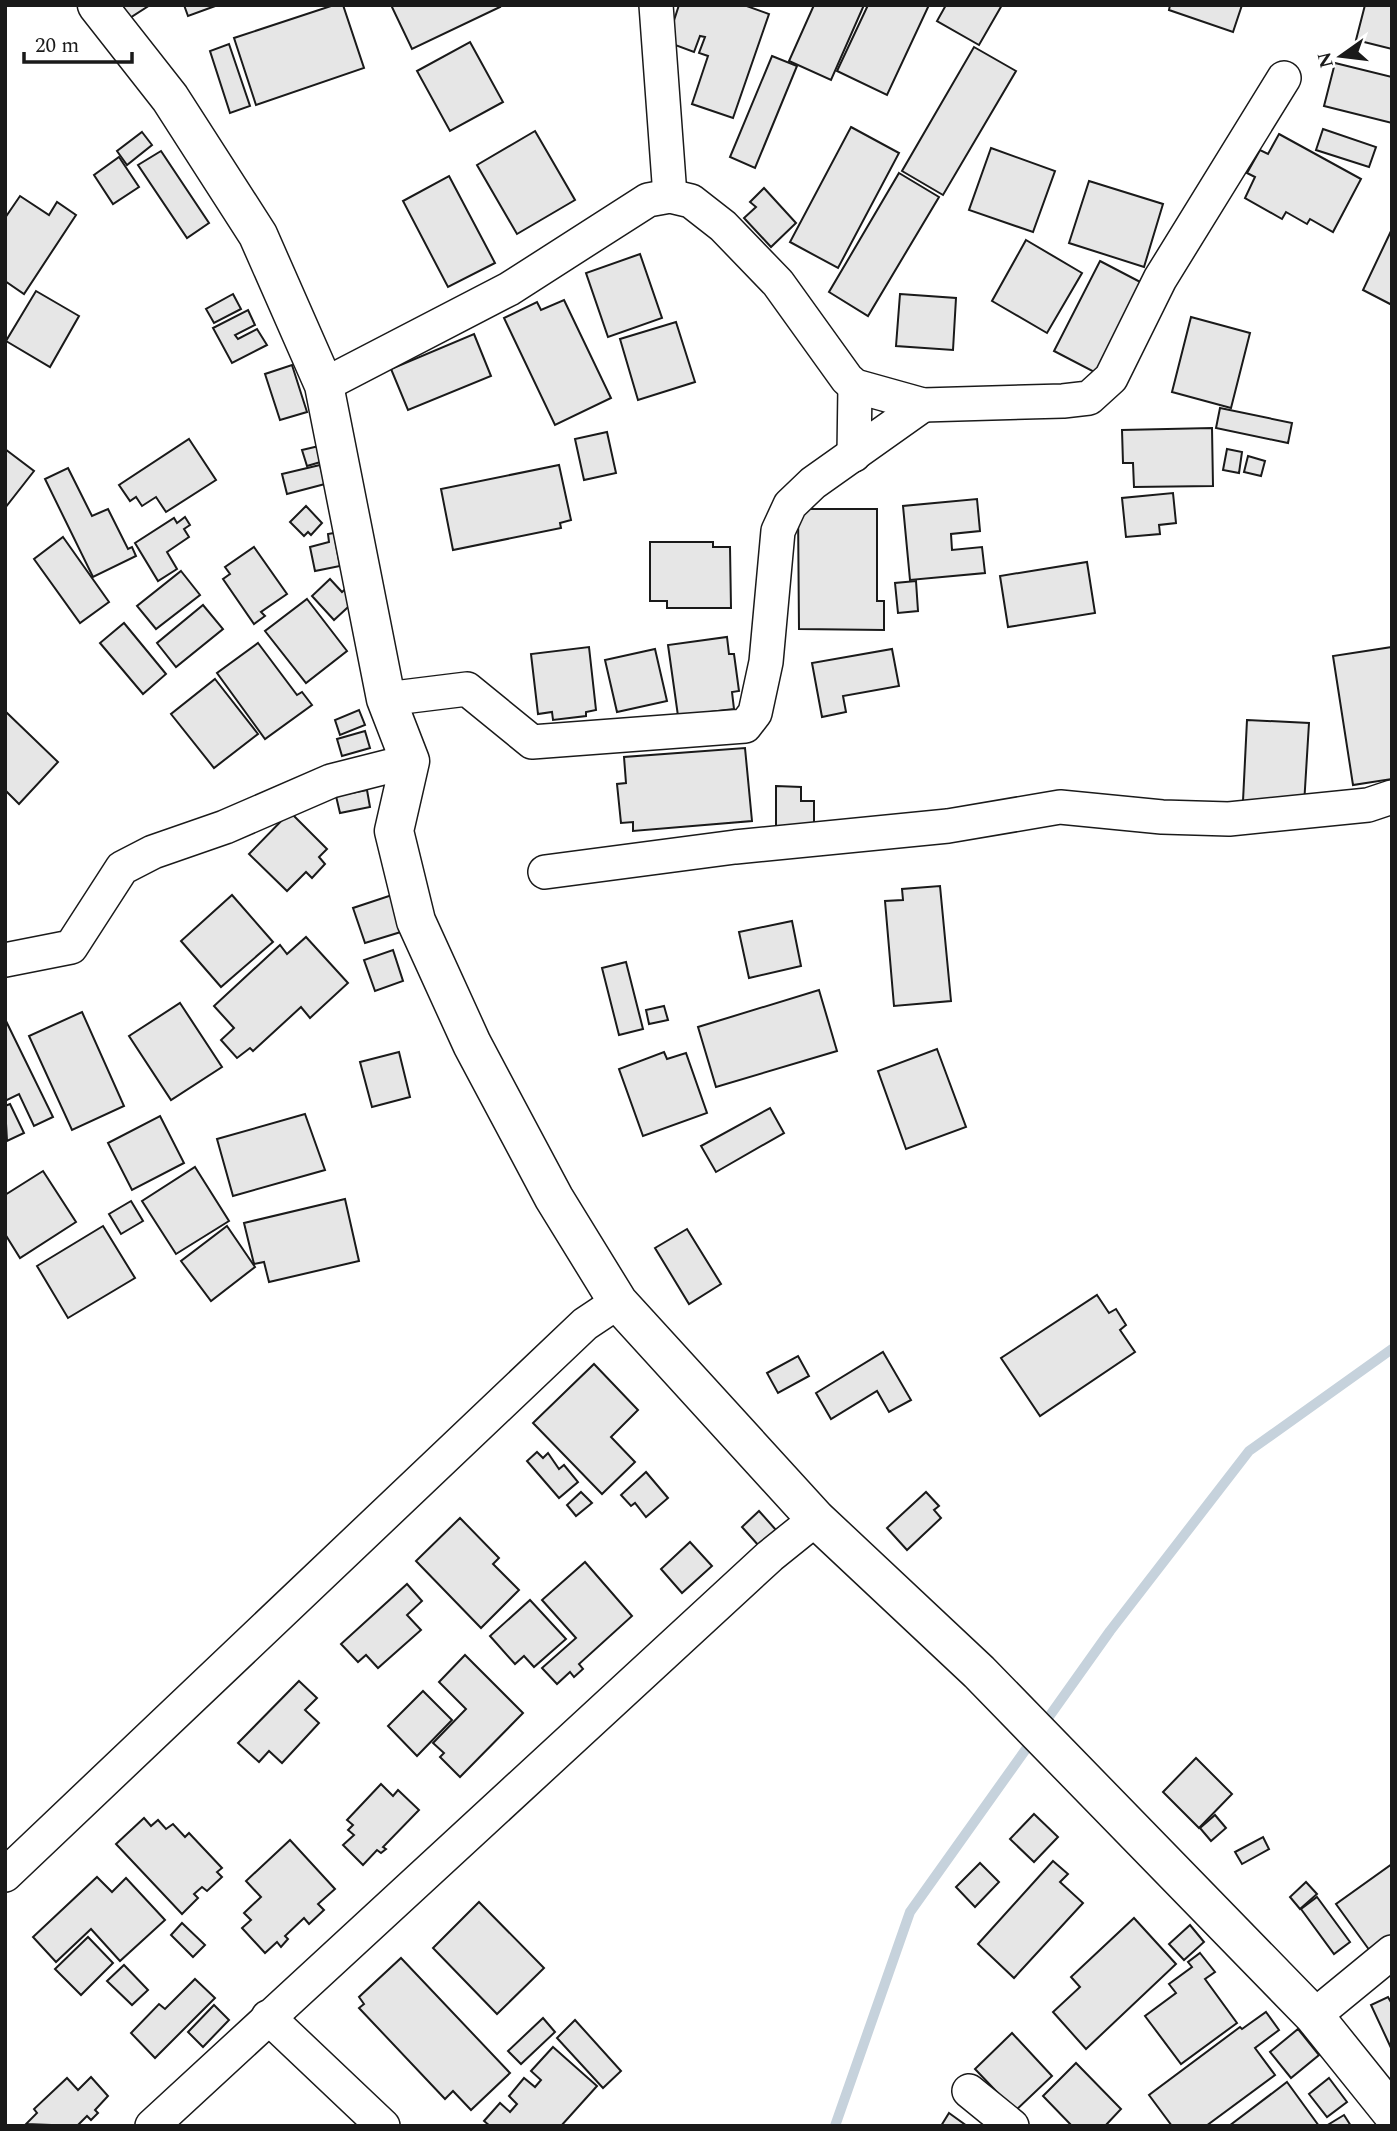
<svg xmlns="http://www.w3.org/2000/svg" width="1397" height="2131" font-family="Spectral,serif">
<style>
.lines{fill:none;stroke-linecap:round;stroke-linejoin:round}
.stream{stroke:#c6d2dc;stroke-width:10}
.building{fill:#e6e6e6;stroke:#1a1a1a;stroke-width:2}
.minor-casing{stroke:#1a1a1a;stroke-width:36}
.tertiary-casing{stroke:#1a1a1a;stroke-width:41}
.minor{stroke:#fff;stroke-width:33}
.tertiary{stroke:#fff;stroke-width:38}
</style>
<rect width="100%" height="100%" fill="#fff"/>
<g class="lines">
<path class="stream" d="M835 2126 910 1912 1110 1631 1249 1451 1392 1349"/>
</g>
<g class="building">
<path d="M115 5H150L125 21Z"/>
<path d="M184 5H218L188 16Z"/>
<path d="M334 5H343L364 68 256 105 234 38Z"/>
<path d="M391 5H499L500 7 412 49Z"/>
<path d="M679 5H744L769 14 733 118 692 104 708 56 699 53 705 37 700 36 694 52 667 42Z"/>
<path d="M814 5H864L831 80 789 61Z"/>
<path d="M868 5H929L887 95 837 71Z"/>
<path d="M946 5H1002L979 45 937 21Z"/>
<path d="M1170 5H1242L1233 32 1169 10Z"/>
<path d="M1365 5H1392V49L1356 40Z"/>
<path d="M470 42 503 102 450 131 417 71Z"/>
<path d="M229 44 250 106 230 113 210 51Z"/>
<path d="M974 47 1016 71 943 195 902 171Z"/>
<path d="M772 56 797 66 755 168 730 157Z"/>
<path d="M1335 63 1392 77V123L1324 106Z"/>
<path d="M851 127 899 153 838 268 790 242Z"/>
<path d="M1323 129 1376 147 1369 167 1316 150Z"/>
<path d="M535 131 575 200 517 234 477 165Z"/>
<path d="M142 132 152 145 127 165 117 151Z"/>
<path d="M1279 134 1361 179 1333 232 1310 219 1307 224 1286 212 1282 219 1245 198 1255 177 1247 173 1260 150 1268 154Z"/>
<path d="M991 148 1055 171 1033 232 969 210Z"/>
<path d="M161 151 209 223 187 238 138 165Z"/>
<path d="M119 157 139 187 113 204 94 175Z"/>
<path d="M899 173 939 197 868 316 829 292Z"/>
<path d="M449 176 495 263 448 287 403 201Z"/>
<path d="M1089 181 1163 204 1144 267 1069 243Z"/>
<path d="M764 188 796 223 771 247 744 218 756 207 750 202Z"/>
<path d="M20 196 49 215 57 202 76 215 24 294 5 281V218Z"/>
<path d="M1392 229V305L1363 290Z"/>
<path d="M1026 240 1082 273 1047 333 992 301Z"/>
<path d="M640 254 662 318 608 337 586 273Z"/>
<path d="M1100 261 1146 285 1100 375 1054 351Z"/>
<path d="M36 291 79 316 50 367 6 341Z"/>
<path d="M233 294 241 309 214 323 206 309Z"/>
<path d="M900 294 956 298 953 350 896 346Z"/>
<path d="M564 300 611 398 555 425 504 318 537 302 541 310Z"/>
<path d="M248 310 255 325 235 335 238 339 257 329 267 345 232 363 213 328Z"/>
<path d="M1191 317 1250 333 1231 408 1172 392Z"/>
<path d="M676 322 695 382 638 400 620 339Z"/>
<path d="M474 334 491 376 408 410 391 369Z"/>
<path d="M292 365 307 412 280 420 265 374Z"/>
<path d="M1220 408 1292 423 1288 443 1216 428Z"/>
<path d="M1212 428 1213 486 1134 487 1133 463H1123L1122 430Z"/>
<path d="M607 432 616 473 584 480 575 439Z"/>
<path d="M189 439 216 480 166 512 156 497 142 506 136 497 130 501 119 485Z"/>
<path d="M319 446 324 461 307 466 302 450Z"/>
<path d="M5 449 34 471 5 508Z"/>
<path d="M1227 449 1242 452 1239 473 1223 470Z"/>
<path d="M1248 456 1265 461 1261 476 1244 472Z"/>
<path d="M320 465 325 484 287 494 282 474Z"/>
<path d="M559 465 571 520 560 523 561 528 453 550 441 489Z"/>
<path d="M68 468 92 516 108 509 128 549 132 547 136 556 93 577 45 479Z"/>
<path d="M1173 493 1176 523 1159 525 1160 534 1126 537 1122 498Z"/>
<path d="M977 499 980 531 951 534 952 550 982 547 985 573 910 580 903 506Z"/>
<path d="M306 506 322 523 311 535 308 532 304 536 290 522Z"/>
<path d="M798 509H877V601H884V630L799 629Z"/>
<path d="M185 517 190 525 184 529 189 537 167 552 177 569 158 581 135 543 174 518 177 523Z"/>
<path d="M334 533 340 566 315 571 310 547 329 542 328 534Z"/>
<path d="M63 537 109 602 80 623 34 559Z"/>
<path d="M650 542H713V547H730L731 608H667V601H650Z"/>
<path d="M254 547 287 594 261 612 265 616 254 624 223 579 230 574 225 567Z"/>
<path d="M1087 562 1095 613 1008 627 1000 576Z"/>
<path d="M181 571 200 595 156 629 137 606Z"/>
<path d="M330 579 342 592 349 586 359 597 334 620 312 596Z"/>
<path d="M916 581 918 611 898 613 895 583Z"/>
<path d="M307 599 347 651 306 683 265 631Z"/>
<path d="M203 605 223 629 176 667 157 643Z"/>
<path d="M124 623 166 674 143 694 100 643Z"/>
<path d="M727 637 729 654H734L739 691 732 692 734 709 678 716 668 645Z"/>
<path d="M258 643 297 695 302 692 312 705 265 739 217 673Z"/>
<path d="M589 647 596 710 586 712V716L553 720 552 712 538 714 531 654Z"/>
<path d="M1392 647V779L1353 785 1333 656Z"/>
<path d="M655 649 667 701 617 712 605 660Z"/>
<path d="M892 649 899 686 843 696 846 712 822 717 812 663Z"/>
<path d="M215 679 258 734 214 768 171 714Z"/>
<path d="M359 710 365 725 340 735 335 720Z"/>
<path d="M5 711 58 762 19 804 5 790Z"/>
<path d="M1247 720 1309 723 1304 805 1243 801Z"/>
<path d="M365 731 370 748 342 756 337 739Z"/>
<path d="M745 748 752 821 633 831V822L621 823 617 784 626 783 624 757Z"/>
<path d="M776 786 801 787V801H814V826H776Z"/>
<path d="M367 790 370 807 340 813 336 796Z"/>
<path d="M290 812 327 849 319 857 325 864 312 878 306 872 287 891 249 854Z"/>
<path d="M940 886 951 1001 894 1006 885 901 903 900 902 889Z"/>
<path d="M232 895 273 942 221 987 181 941Z"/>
<path d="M392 895 404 931 365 943 353 908Z"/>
<path d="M792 921 801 966 749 978 739 932Z"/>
<path d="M306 937 348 983 310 1018 301 1007 253 1051 250 1048 237 1058 221 1040 234 1028 214 1006 280 945 287 954Z"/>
<path d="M393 950 403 981 375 991 364 960Z"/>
<path d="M626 962 643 1029 619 1035 602 968Z"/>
<path d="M819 990 837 1051 716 1087 698 1027Z"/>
<path d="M180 1003 222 1067 171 1100 129 1036Z"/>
<path d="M664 1006 668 1020 649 1024 646 1010Z"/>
<path d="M82 1012 124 1106 72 1130 29 1036Z"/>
<path d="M5 1019 53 1117 34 1126 19 1094 5 1101Z"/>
<path d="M937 1049 966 1127 906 1149 878 1071Z"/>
<path d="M399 1052 410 1097 372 1107 360 1062Z"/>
<path d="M664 1052 667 1059 686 1053 707 1113 643 1136 619 1069Z"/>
<path d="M10 1104 24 1133 7 1141 5 1106Z"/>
<path d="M770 1108 784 1133 716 1172 701 1146Z"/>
<path d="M305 1114 325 1170 233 1196 217 1139Z"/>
<path d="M160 1116 184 1163 132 1190 108 1143Z"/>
<path d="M195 1167 229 1221 176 1254 142 1201Z"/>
<path d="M43 1171 76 1222 20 1258 5 1234V1195Z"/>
<path d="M345 1199 359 1261 269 1282 264 1262 254 1264 244 1223Z"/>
<path d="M131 1201 143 1221 121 1234 109 1214Z"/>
<path d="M103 1226 135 1278 68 1318 37 1266Z"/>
<path d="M227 1226 255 1267 211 1301 181 1261Z"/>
<path d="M687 1229 721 1284 689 1304 655 1248Z"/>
<path d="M1097 1295 1109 1313 1116 1309 1126 1325 1120 1330 1135 1352 1040 1416 1001 1358Z"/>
<path d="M883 1352 911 1400 889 1412 877 1391 831 1419 816 1393Z"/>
<path d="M798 1356 809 1376 778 1393 767 1373Z"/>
<path d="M594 1364 638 1410 611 1437 635 1462 602 1494 533 1423Z"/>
<path d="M537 1452 543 1458 548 1453 559 1469 564 1465 578 1482 559 1498 527 1461Z"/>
<path d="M646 1472 668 1498 646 1517 635 1503 631 1506 621 1495Z"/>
<path d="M581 1492 592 1503 576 1516 567 1505Z"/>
<path d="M926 1492 939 1506 934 1510 941 1518 907 1550 887 1528Z"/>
<path d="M759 1511 776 1530 759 1546 742 1527Z"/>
<path d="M460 1518 499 1558 493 1564 519 1590 481 1628 416 1561Z"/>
<path d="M690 1542 712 1566 682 1593 661 1569Z"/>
<path d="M585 1562 632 1616 579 1664 583 1669 574 1677 570 1672 557 1684 542 1668 576 1638 542 1600Z"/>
<path d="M407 1584 422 1601 407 1615 421 1630 378 1668 366 1655 358 1662 341 1644Z"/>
<path d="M530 1600 566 1639 534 1667 524 1656 515 1664 490 1636Z"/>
<path d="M465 1655 523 1713 460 1777 440 1757 444 1753 433 1743 466 1709 439 1682Z"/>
<path d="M299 1681 317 1698 305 1710 319 1723 282 1763 269 1751 259 1762 238 1743Z"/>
<path d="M423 1691 452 1720 417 1756 388 1726Z"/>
<path d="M1196 1758 1232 1794 1199 1828 1163 1792Z"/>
<path d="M381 1784 393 1796 398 1790 419 1810 383 1847 386 1849 381 1853 377 1850 363 1865 343 1845 354 1835 348 1830 353 1825 347 1820Z"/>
<path d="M1034 1814 1058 1837 1034 1862 1010 1839Z"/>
<path d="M1215 1815 1226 1828 1211 1841 1200 1828Z"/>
<path d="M144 1818 151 1826 158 1820 166 1829 173 1824 185 1837 189 1833 222 1868 217 1872 222 1877 207 1891 202 1887 194 1894 198 1898 182 1914 116 1844Z"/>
<path d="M1263 1837 1269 1849 1242 1864 1235 1852Z"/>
<path d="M290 1840 335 1889 318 1904 324 1910 309 1924 304 1918 285 1936 288 1939 281 1947 277 1942 265 1953 242 1928 251 1920 244 1913 261 1897 246 1881Z"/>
<path d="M1053 1861 1068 1874 1060 1882 1083 1903 1014 1978 978 1944Z"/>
<path d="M980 1863 999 1882 975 1907 956 1887Z"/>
<path d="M1392 1864V1936L1370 1951 1336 1904Z"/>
<path d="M97 1877 112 1892 126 1878 165 1920 120 1961 91 1929 56 1962 33 1937Z"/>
<path d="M1306 1882 1317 1894 1300 1909 1290 1897Z"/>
<path d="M1317 1897 1350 1942 1334 1954 1301 1909Z"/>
<path d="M479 1902 544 1968 497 2014 433 1948Z"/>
<path d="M1134 1918 1176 1964 1086 2049 1053 2012 1080 1987 1071 1977Z"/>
<path d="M182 1923 205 1945 193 1957 171 1935Z"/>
<path d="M1190 1925 1204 1942 1184 1960 1169 1944Z"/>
<path d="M88 1937 113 1963 81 1995 55 1969Z"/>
<path d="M1200 1953 1215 1972 1205 1979 1237 2023 1181 2064 1145 2016 1176 1993 1169 1984 1192 1967 1188 1962Z"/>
<path d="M401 1958 510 2073 471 2110 453 2091 445 2099 359 2008 364 2004 359 1997Z"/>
<path d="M124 1965 148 1990 132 2005 107 1981Z"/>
<path d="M195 1979 215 1998 155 2058 131 2033 159 2004 165 2009Z"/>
<path d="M1388 1997 1392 2004V2050L1371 2005Z"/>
<path d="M214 2005 229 2020 203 2047 188 2032Z"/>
<path d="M1266 2012 1279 2030 1255 2048 1275 2075 1206 2126H1172L1149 2095 1240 2027 1242 2029Z"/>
<path d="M543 2018 555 2032 521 2064 508 2051Z"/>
<path d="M575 2020 621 2071 603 2088 557 2038Z"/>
<path d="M1298 2029 1319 2055 1291 2078 1270 2052Z"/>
<path d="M1012 2033 1052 2076 1015 2111 975 2069Z"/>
<path d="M553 2047 597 2086 561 2126H490L484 2121 500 2103 510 2112 517 2104 509 2096 524 2078 535 2087 541 2080 531 2071Z"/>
<path d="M1076 2063 1121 2109 1105 2126H1072L1043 2096Z"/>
<path d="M91 2077 108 2096 95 2110 98 2113 91 2120 87 2116 77 2126 26 2124 37 2113 34 2109 67 2078 78 2090Z"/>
<path d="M1329 2078 1347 2102 1327 2117 1309 2094Z"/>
<path d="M1287 2082 1319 2126H1229Z"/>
<path d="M949 2113 967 2126H941Z"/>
<path d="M1344 2115 1351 2126H1326Z"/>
</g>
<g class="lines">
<g class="minor-casing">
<g id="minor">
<path d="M656 5 670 196"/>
<path d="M324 385 509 289 648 200 670 196 691 201 723 226 778 283 847 379 855 386 923 405 1063 401 1089 398 1111 378 1160 279 1284 78"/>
<path d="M854 455 855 386"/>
<path d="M386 699 467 689 532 742 745 726 755 713 766 662 778 531 790 505 813 483 923 405"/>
<path d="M545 872 735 847 948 826 1060 807 1162 817 1229 819 1368 805 1392 797"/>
<path d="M5 960 71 947 122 868 153 852 225 827 331 781 410 761"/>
<path d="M5 1875 585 1324 618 1302"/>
<path d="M1314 2016 1392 1952"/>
<path d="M268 2017 383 2126"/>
<path d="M969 2091 1012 2126"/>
<path d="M152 2126 770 1556 816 1519"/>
</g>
</g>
<g class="tertiary-casing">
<path id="tertiary" d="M97 5 170 98 258 235 324 385 386 699 410 761 394 831 416 921 472 1044 554 1198 618 1302 816 1519 979 1672 1314 2016 1392 2113"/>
</g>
<use href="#minor" class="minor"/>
<use href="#tertiary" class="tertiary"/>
</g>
<rect width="1397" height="2131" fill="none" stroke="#1a1a1a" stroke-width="14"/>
<g transform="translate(1341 56) rotate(256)" stroke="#ffffff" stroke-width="5" paint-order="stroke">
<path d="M0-5L12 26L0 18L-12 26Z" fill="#1a1a1a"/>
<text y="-10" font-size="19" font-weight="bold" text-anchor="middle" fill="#1a1a1a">N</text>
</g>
<path d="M24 52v10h108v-10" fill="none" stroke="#1a1a1a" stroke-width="3.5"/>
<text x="35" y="52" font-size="21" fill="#1a1a1a" stroke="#ffffff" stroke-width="5" paint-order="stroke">20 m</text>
</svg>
